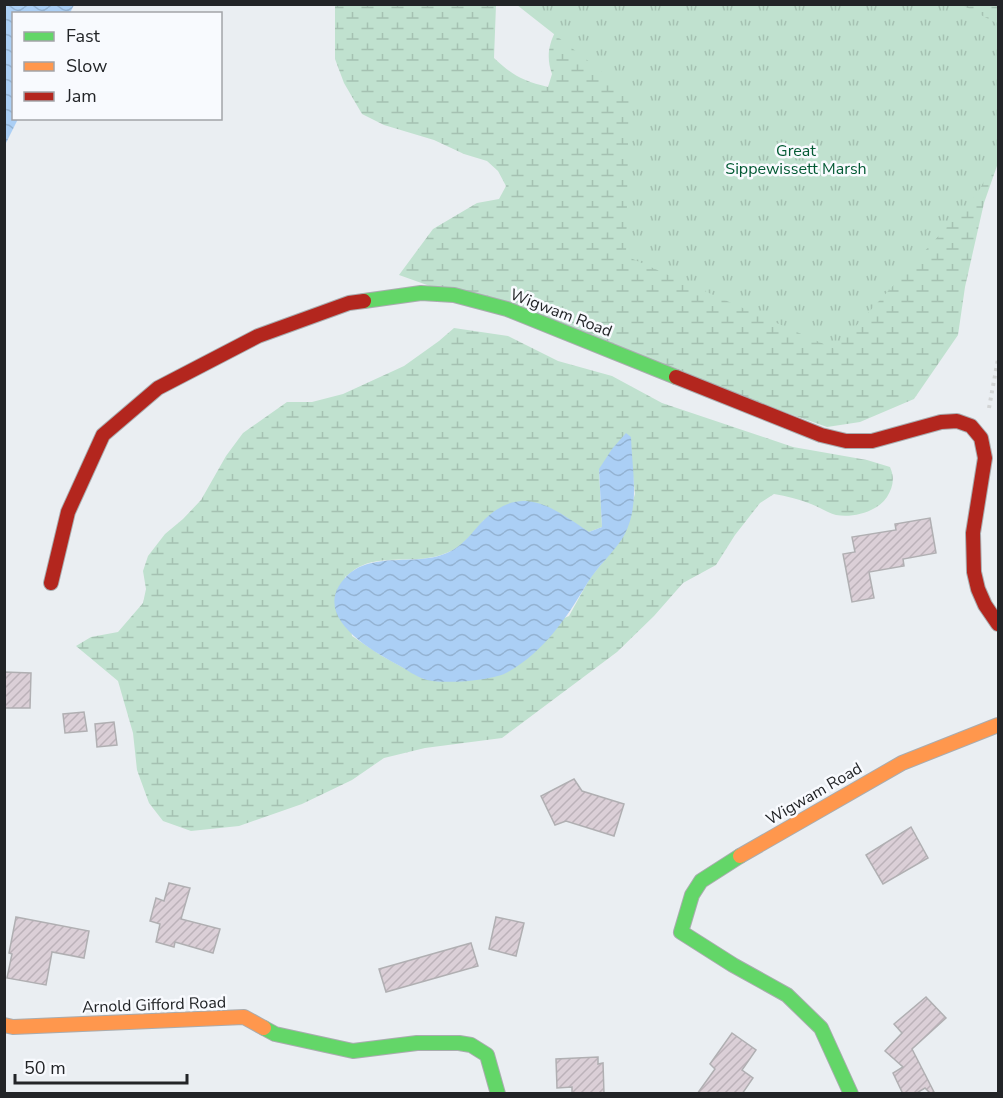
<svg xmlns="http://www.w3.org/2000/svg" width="1003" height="1098" font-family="'Nunito Sans',sans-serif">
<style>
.wetland{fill:url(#wetland-marsh);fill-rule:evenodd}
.park{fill:url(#park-tufts)}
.water{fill:url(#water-waves)}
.building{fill:url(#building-hatch);stroke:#b0afb2;stroke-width:1.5}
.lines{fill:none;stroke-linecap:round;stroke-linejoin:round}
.fast-casing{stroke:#a9acaf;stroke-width:16}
.slow-casing{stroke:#a9acaf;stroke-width:16}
.jam-casing{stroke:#a9acaf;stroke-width:16}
.path{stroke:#d2d4d5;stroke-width:4;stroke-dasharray:3 4.5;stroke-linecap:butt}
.fast{stroke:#63d668;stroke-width:14}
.slow{stroke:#ff974d;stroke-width:14}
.jam{stroke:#b3261e;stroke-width:14}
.labels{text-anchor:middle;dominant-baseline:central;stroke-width:5;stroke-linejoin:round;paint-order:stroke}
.park-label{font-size:16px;fill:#035a34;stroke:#f8fafe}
.street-label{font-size:16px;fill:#222427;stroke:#f8fafe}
</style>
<defs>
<pattern id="wetland-marsh" width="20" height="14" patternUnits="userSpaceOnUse" patternTransform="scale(1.5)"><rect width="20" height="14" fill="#c0e1cf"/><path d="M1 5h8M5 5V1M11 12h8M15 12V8" fill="none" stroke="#a5c1b2"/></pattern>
<pattern id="park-tufts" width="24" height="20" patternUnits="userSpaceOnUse" patternTransform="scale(1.5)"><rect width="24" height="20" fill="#c0e1cf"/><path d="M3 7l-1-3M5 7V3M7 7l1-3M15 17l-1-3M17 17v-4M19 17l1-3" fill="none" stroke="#a5c1b2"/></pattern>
<pattern id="water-waves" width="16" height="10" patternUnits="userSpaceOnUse" patternTransform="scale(1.5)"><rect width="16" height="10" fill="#abcff5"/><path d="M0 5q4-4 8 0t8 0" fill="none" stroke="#93b2d2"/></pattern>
<pattern id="building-hatch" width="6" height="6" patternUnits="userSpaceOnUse" patternTransform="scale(1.5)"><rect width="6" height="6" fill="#dbcfd7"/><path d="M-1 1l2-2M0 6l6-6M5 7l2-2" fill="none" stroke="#bcb2b9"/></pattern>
</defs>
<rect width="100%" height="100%" fill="#eaeef2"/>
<g class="wetland">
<path d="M335 5H496L494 58C513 76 523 81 548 87L552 74C542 46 557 30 570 5H998V163L984 203 965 287 958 335 914 399 860 422 827 427 399 275 433 229 477 203 499 199 506 186 498 171 487 161 464 154 434 140 384 125 362 114 344 83 335 59Z"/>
<path d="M454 328 508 336 558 361 612 376 662 403 793 447 867 460 890 467C895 478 893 487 887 497 877 512 853 518 836 515 828 513 819 507 811 504 798 499 787 496 774 494L760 503 735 535 716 565 683 583 654 616 617 652 502 738 425 748 384 758 352 780 302 804 239 826 191 831 163 821 149 803 137 770 133 733 118 681 76 646 91 637 118 632 143 603 146 589 143 571 148 556 165 534 183 519 201 500 226 456 243 433 287 402H312L343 394 404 366 439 341ZM632 467 635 494 621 540 590 578 569 616 424 679 382 656 352 636 345 577C350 574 355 568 361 566 389 553 421 567 453 550 465 543 475 531 484 520L589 532 602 527 599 469Z"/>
</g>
<path class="park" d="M517 5H962L998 24V156L977 194 835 349 626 256 629 93Z"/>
<g class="water">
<path d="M5 4 74 5 70 13 14 14V118L18 119 5 145Z"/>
<path d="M626 433 631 437C632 472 641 508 622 539 612 554 598 566 588 582 567 617 545 651 508 672 493 681 440 685 424 679 415 676 407 670 400 666 370 650 310 616 345 578 373 547 423 571 456 548 468 540 475 528 485 519 523 483 553 508 589 532L602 527 599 469 612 449Z"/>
</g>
<g class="building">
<path d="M930 518 936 553 903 559 904 566 869 572 874 598 852 602 843 554 855 552 852 537 896 530 895 524Z"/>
<path d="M4 672 31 673 30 708H4Z"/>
<path d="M84 712 87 731 65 733 63 714Z"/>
<path d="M114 722 117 745 97 747 95 724Z"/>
<path d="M574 779 582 791 624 804 614 836 566 821 555 825 541 796Z"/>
<path d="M911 827 928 858 883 884 866 855Z"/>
<path d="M169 883 190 888 181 919 220 929 213 953 175 942 174 947 156 942 160 924 150 921 156 898 164 901Z"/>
<path d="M16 917 89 931 84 958 52 952 46 985 7 978 12 954 9 953Z"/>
<path d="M496 917 524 923 516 956 489 949Z"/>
<path d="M471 943 478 966 386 992 379 969Z"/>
<path d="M926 997 946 1018 912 1049 935 1094H931L925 1088 915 1094H903L893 1073 903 1067 885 1051 902 1033 894 1024Z"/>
<path d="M732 1033 756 1050 742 1070 753 1078 742 1094H697L715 1069 710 1064Z"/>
<path d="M598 1057V1064L603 1063 604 1094H572V1087L557 1088 556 1059Z"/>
</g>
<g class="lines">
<g class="fast-casing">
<g id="fast">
<path d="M364 301 421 293 454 295 507 309 676 377"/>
<path d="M740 856 701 881 692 895 681 932 733 965 787 995 821 1028 851 1094"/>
<path d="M264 1028 275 1034 353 1051 417 1043H459L471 1045 487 1055 498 1094"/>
</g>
</g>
<g class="slow-casing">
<g id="slow">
<path d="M740 856 902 763 998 725"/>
<path d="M4 1025 13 1027 244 1017 264 1028"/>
</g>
</g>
<g class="jam-casing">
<g id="jam">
<path d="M676 377 821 435 846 441H872L941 422 957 421 971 426 981 438 985 458 973 533 974 572 978 589 985 605 998 624"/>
<path d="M51 583 68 512 103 435 158 388 258 336 349 303 364 301"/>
</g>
</g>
<path class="path" d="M989 408 998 359"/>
<use href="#fast" class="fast"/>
<use href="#slow" class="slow"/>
<use href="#jam" class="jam"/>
</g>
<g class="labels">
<g class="park-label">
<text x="796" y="151">Great<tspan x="796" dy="18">Sippewissett Marsh</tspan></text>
</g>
<g class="street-label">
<text transform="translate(561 313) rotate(21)">Wigwam Road</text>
<text transform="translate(814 794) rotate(-30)">Wigwam Road</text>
<text transform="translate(154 1005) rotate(-2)">Arnold Gifford Road</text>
</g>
</g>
<rect width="1003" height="1098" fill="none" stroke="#222427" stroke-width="12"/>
<rect x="12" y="12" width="210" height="108" fill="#f8fafe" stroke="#a2a4a8" stroke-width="1.5"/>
<rect x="24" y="32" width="30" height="9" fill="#63d668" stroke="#a2a4a8" stroke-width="1.5"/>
<text x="66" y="42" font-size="18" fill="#222427">Fast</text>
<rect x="24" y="62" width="30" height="9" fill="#ff974d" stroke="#a2a4a8" stroke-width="1.5"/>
<text x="66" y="72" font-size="18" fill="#222427">Slow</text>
<rect x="24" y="92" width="30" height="9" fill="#b3261e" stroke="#a2a4a8" stroke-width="1.5"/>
<text x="66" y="102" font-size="18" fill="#222427">Jam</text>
<path d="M15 1074v9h172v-9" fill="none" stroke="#222427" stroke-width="3"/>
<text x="24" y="1074" font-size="18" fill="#222427" stroke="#f8fafe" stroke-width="4.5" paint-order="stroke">50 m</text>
</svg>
